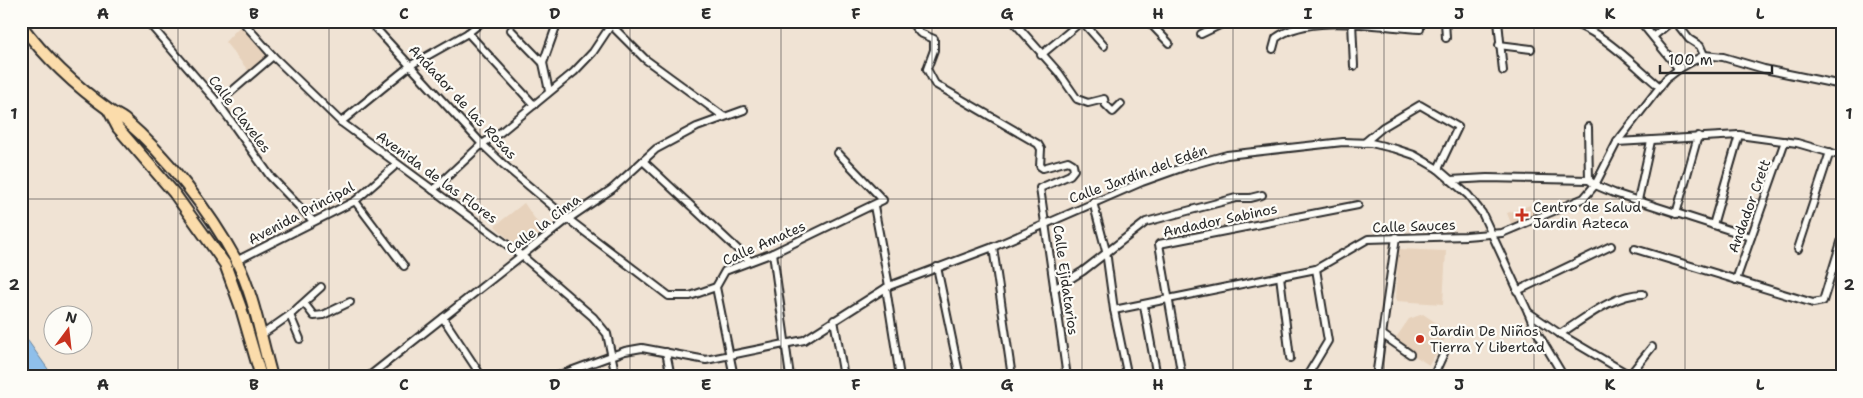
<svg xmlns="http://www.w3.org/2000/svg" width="1863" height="398" font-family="'Shantell Sans',sans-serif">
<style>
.built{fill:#e7d2bc}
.water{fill:#8fbfea;stroke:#67849e}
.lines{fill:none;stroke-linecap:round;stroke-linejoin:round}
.street-casing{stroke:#2b2b2b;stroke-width:10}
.primary-casing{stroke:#2b2b2b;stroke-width:14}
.street{stroke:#fdfcf7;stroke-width:6}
.primary{stroke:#fbdcab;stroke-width:10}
.grid{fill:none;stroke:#2b2b2b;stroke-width:1;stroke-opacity:0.55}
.poi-dot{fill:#c8321e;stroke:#fdfcf7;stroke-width:2}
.labels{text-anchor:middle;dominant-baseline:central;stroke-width:4.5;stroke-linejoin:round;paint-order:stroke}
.street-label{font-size:14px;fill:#2b2b2b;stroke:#fdfcf7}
.poi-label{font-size:14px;fill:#2b2b2b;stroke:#fdfcf7;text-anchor:start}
.neatline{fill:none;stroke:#2b2b2b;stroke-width:2}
.grid-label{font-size:16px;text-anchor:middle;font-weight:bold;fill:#2b2b2b}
</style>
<rect width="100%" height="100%" fill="#f0e3d4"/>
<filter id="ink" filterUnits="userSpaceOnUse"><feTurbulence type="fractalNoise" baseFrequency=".02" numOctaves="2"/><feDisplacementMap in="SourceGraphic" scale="10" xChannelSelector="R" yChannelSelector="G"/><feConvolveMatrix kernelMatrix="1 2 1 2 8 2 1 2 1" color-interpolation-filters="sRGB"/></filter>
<g filter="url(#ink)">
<g class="built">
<path d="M240 26 268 58 251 74 225 42Z"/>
<path d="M524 203 544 232 519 249 495 226Z"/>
<path d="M1533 204 1537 216 1512 226 1507 213Z"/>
<path d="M1398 249 1446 251 1443 304 1396 301Z"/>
<path d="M1423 314 1438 324 1446 337 1429 365 1393 342 1409 319Z"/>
</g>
<path class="water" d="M21 331 50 372 53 377H21Z"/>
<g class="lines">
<g class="street-casing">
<g id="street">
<path d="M147 21 218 103 270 176 313 221"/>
<path d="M242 21 273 56 341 122 521 255 593 317 607 334 616 377"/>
<path d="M369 21 482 144 504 165 568 219 669 296H690L716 287"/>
<path d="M607 21 645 59 723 116"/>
<path d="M910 21 920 33 934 39V50L927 69 935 84 1038 144 1041 149 1040 166 1043 168 1068 161 1073 164 1074 170 1070 175 1040 188 1067 377"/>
<path d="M1013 21 1059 73 1077 99 1088 103 1104 99 1105 104 1113 112 1121 104"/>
<path d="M1082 21 1104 46"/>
<path d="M1148 21 1169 43"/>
<path d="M1445 21 1446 38"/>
<path d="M1498 21 1503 71"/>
<path d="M1562 21C1597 25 1633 65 1660 87"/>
<path d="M1640 21 1679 69"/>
<path d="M1675 21 1689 39 1700 46 1704 55"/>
<path d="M1352 22 1354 66"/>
<path d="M511 30 543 63"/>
<path d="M468 33 534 105"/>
<path d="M1201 34 1228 21"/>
<path d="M1654 36 1672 21"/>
<path d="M1499 45 1531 49"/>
<path d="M1273 49 1276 38C1309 13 1380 27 1420 29V21"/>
<path d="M1041 55 1082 21"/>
<path d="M549 91 543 63 558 21"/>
<path d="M218 103 273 56"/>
<path d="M341 122 411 65 468 33 483 21"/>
<path d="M1588 127 1589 180"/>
<path d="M1617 142 1739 135 1797 143 1842 156"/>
<path d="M1364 143 1383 127 1420 105 1458 127 1438 169"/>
<path d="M643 161 750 261"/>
<path d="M1450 180 1487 178 1589 180 1595 185 1614 193 1751 237"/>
<path d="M433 190 482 144 501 132 574 72 593 52 611 25 617 21"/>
<path d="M1638 200 1651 141"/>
<path d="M355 201 404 266"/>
<path d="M1093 202 1106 251 1114 310 1126 368 1125 377"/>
<path d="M874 206 889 286"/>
<path d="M1676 214 1698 136"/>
<path d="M1713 225 1739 135"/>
<path d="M993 247 1012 377"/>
<path d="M1635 249 1813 303 1823 301 1842 239"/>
<path d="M1798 249 1830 152"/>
<path d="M773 253 790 377"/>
<path d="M236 261 355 201 397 164"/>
<path d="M937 267 960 377"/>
<path d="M1280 276 1290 358"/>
<path d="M1736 280 1785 141"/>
<path d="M886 288 900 377"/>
<path d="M1054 289 1083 271 1146 222 1236 198H1250L1262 195"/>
<path d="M1517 291 1611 246"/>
<path d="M304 303 314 316 323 315 350 302"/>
<path d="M1144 306 1157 377"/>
<path d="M1114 310 1316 269 1368 239 1466 236 1502 233 1584 198 1595 185 1617 142 1666 79 1679 69 1704 55 1723 57 1764 69 1842 85"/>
<path d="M1528 312 1534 327 1564 377"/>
<path d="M290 315 300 339"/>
<path d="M443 318 482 377"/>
<path d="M834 320 844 377"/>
<path d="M1560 334C1584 319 1613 294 1643 294"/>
<path d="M1383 335 1410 354"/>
<path d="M260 336 290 315 321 287"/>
<path d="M666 352 671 377"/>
<path d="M1307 376 1328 341 1316 269"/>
<path d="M368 377 568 219 612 189 656 149 697 127 744 110"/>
<path d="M554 377 625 351 642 348 706 360 804 340 889 286 993 247 1142 182 1187 166 1227 155 1343 142 1371 143 1396 149 1414 155 1438 169 1468 195 1482 213 1528 312 1560 334 1633 377"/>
<path d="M734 377 716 287 725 271 773 253 883 200 838 153"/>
<path d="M1182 377 1159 244 1358 205"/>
<path d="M1300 377H1339"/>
<path d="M1376 377 1396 237"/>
<path d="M1433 377 1444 353"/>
<path d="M1628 377 1652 347"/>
</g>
</g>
<g class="primary-casing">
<g id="primary">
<path d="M21 25C45 57 77 87 109 110 114 114 120 116 125 120 167 156 210 212 236 260 254 295 261 339 272 377"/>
<path d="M109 111 118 128 174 193 225 264 241 308 261 377"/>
</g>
</g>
<use href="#street" class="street"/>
<use href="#primary" class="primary"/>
</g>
</g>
<path class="grid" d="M178 21V377M329 21V377M480 21V377M630 21V377M781 21V377M932 21V377M1082 21V377M1233 21V377M1384 21V377M1534 21V377M1685 21V377M21 199H1842"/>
<g class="poi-dot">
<path d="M1519.5 207.5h5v5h5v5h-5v5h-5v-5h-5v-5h5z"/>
<circle cx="1420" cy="339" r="5"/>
</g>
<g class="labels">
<g class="street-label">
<text transform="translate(463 102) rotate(47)">Andador de las Rosas</text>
<text transform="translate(240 114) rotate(53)">Calle Claveles</text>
<text transform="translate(1138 174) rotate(-20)">Calle Jardín del Edén</text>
<text transform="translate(437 177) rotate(36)">Avenida de las Flores</text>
<text transform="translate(1749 206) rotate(-70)">Andador Crett</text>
<text transform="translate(301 213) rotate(-28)">Avenida Principal</text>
<text transform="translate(1220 220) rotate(-12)">Andador Sabinos</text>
<text transform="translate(543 224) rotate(-37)">Calle la Cima</text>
<text transform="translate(1414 226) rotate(-2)">Calle Sauces</text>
<text transform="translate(764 243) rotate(-24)">Calle Amates</text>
<text transform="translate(1066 280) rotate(82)">Calle Ejidatarios</text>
</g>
<g class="poi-label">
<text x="1533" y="207">Centro de Salud<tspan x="1533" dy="16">Jardin Azteca</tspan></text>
<text x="1430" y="331">Jardin De Niños<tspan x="1430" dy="16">Tierra Y Libertad</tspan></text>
</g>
</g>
<rect width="1863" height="398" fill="none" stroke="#fdfcf7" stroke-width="55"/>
<g transform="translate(68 330) rotate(15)"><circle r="24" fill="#fdfcf7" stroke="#a9a8a5"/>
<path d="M0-4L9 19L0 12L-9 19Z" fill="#c8321e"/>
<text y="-8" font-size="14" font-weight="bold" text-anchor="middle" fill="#2b2b2b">N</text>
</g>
<path d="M1660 65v8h112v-8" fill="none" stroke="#2b2b2b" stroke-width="2.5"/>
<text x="1668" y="65" font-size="15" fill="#2b2b2b" stroke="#fdfcf7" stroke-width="4" paint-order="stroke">100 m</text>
<rect x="28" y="28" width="1808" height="342" class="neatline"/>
<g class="grid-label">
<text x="103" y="19">A</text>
<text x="254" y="19">B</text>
<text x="404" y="19">C</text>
<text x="555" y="19">D</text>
<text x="706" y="19">E</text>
<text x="856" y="19">F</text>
<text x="1007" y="19">G</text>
<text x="1158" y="19">H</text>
<text x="1308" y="19">I</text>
<text x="1459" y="19">J</text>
<text x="1610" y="19">K</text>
<text x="1760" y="19">L</text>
<text x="14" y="119">1</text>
<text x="1849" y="119">1</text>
<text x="14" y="290">2</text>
<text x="1849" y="290">2</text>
<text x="103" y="390">A</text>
<text x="254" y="390">B</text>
<text x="404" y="390">C</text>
<text x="555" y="390">D</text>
<text x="706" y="390">E</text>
<text x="856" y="390">F</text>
<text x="1007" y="390">G</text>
<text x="1158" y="390">H</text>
<text x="1308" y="390">I</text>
<text x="1459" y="390">J</text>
<text x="1610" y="390">K</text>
<text x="1760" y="390">L</text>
</g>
</svg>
